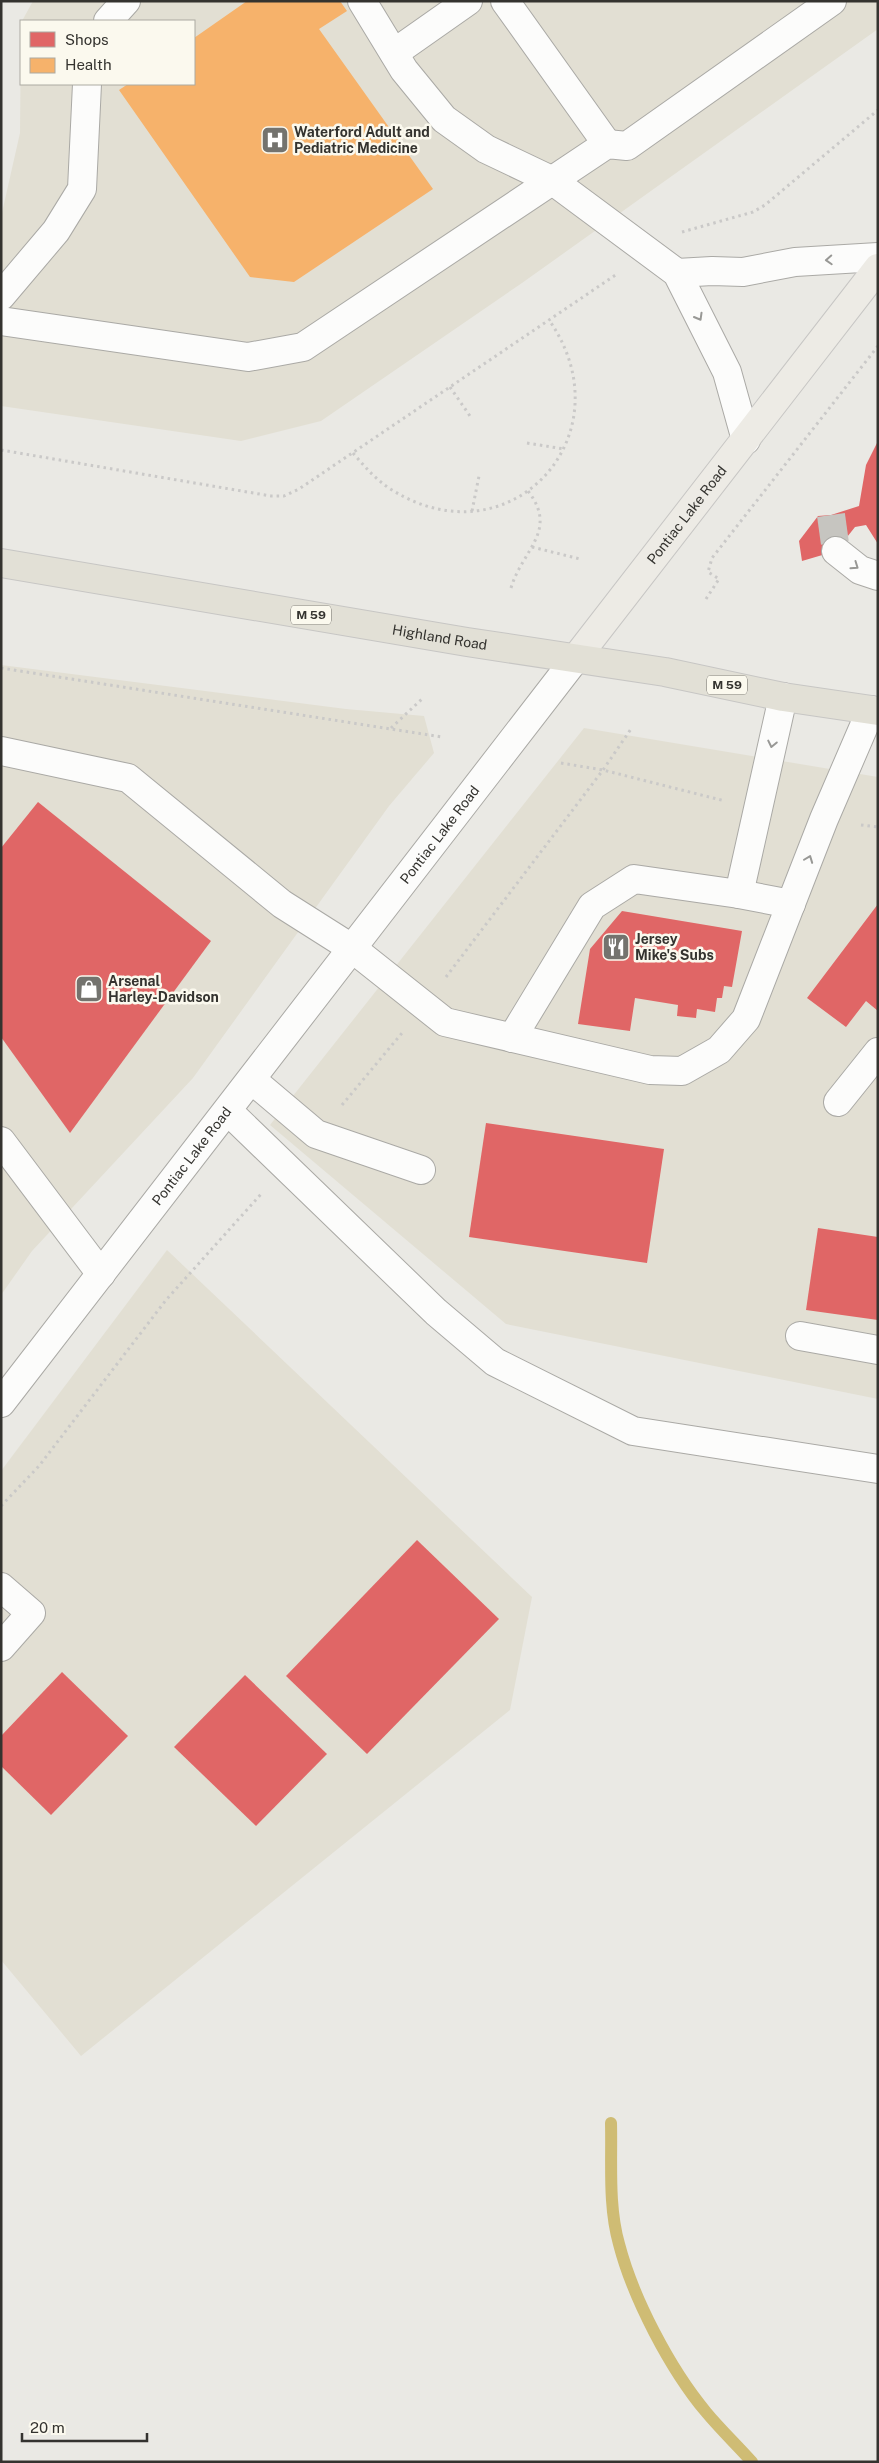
<svg xmlns="http://www.w3.org/2000/svg" width="879" height="2463" font-family="'Public Sans',sans-serif">
<style>
.built{fill:#e2dfd3}
.shops{fill:#e06666}
.health{fill:#f6b26b}
.lines{fill:none;stroke-linecap:round;stroke-linejoin:round}
.stream{stroke:#cfbc74;stroke-width:12}
.minor-tunnel{stroke:#c6c5c0;stroke-width:28;stroke-dasharray:28 14;stroke-linecap:butt}
.minor-casing{stroke:#aaa9a5;stroke-width:30}
.major-casing{stroke:#c7c6c4;stroke-width:30}
.highway-casing{stroke:#c7c6c4;stroke-width:30}
.path{stroke:#cac9c8;stroke-width:3;stroke-dasharray:2.5 4;stroke-linecap:butt}
.minor{stroke:#fcfcfb;stroke-width:28}
.major{stroke:#edebe5;stroke-width:28}
.highway{stroke:#e2e0d6;stroke-width:28}
.oneway{stroke:#989895}
.labels{text-anchor:middle;dominant-baseline:central;stroke-width:5;stroke-linejoin:round;paint-order:stroke}
.shield{fill:#fbf9ee;stroke:#706e68;stroke-width:1}
.shield-label{font-size:12px;font-weight:bold;fill:#34332f}
.poi-label{font-size:14px;font-weight:bold;fill:#34332f;stroke:#fbf9ee;text-anchor:start}
.street-label{font-size:14px;fill:#34332f;stroke:#fbf9ee}
</style>
<rect width="100%" height="100%" fill="#eae9e4"/>
<g class="built">
<path d="M33 1H878V29L522 283 321 421 241 441 1 406V217L20 133 21 26V84H194V21H22Z"/>
<path d="M1 665 346 709 424 716 434 753 389 806 193 1078 32 1251 1 1295Z"/>
<path d="M584 728 878 777V1399L506 1324 270 1125Z"/>
<path d="M167 1250 532 1597 510 1710 81 2056 1 1960V1471Z"/>
</g>
<g class="shops">
<path d="M878 441V544L866 525 855 527 836 551 802 561 799 541 818 516 831 515 859 506 866 465Z"/>
<path d="M38 802 211 941 70 1133 1 1037V848Z"/>
<path d="M878 904V1011L866 1001 846 1027 807 998Z"/>
<path d="M622 911 742 931 732 987 724 986 722 998H717L715 1012 697 1009 696 1018 677 1016 678 1005 635 998 630 1031 578 1024 590 949Z"/>
<path d="M486 1123 664 1149 647 1263 469 1237Z"/>
<path d="M818 1228 878 1237V1320L806 1310Z"/>
<path d="M417 1540 499 1619 367 1754 286 1676Z"/>
<path d="M62 1672 128 1736 51 1815 1 1766V1736Z"/>
<path d="M245 1675 327 1754 256 1826 174 1747Z"/>
</g>
<path class="health" d="M247 1H340L347 11 319 29 433 189 294 282 250 277 119 90 128 84H194V38Z"/>
<g class="lines">
<path class="stream" d="M611 2123C612 2162 608 2205 619 2244 633 2298 670 2369 706 2412 720 2429 737 2445 752 2462"/>
<path class="minor-tunnel" d="M831 515 836 551"/>
<g class="minor-casing">
<g id="minor">
<path d="M362 1 404 70 444 119 486 149 553 181 677 273 727 372 746 440"/>
<path d="M505 1 607 144"/>
<path d="M108 21 126 1"/>
<path d="M394 53 468 1"/>
<path d="M677 273 712 271 743 272 795 262 878 257"/>
<path d="M1 296 56 231 82 189 87 84"/>
<path d="M1 321 248 357 303 347 607 144 627 146 832 1"/>
<path d="M836 551 860 570 878 576"/>
<path d="M1 751 128 778 282 904 353 949 445 1022 650 1070 682 1071 719 1050 746 1019 824 819 871 710"/>
<path d="M739 894 783 697"/>
<path d="M512 1038 592 906 634 879 739 894 791 904"/>
<path d="M252 1080 316 1134 421 1170"/>
<path d="M838 1102 878 1052"/>
<path d="M228 1111 436 1312 495 1362 633 1431 878 1469"/>
<path d="M1 1141 101 1274"/>
<path d="M800 1336 878 1350"/>
<path id="s1" d="M1 1403 576 658"/>
<path d="M1 1587 31 1613 1 1647"/>
</g>
</g>
<g class="major-casing">
<g id="major">
<path id="s2" d="M576 658 878 268"/>
</g>
</g>
<g class="highway-casing">
<g id="highway">
<path id="s3" d="M1 563 467 642 665 672 783 697 878 711"/>
</g>
</g>
<g class="path">
<path d="M682 232 753 212 765 205 878 110"/>
<path d="M450 387 470 416"/>
<path d="M527 443 564 449"/>
<path d="M1 450 271 496H284L299 489 617 274"/>
<path d="M353 453C365 467 376 480 392 490 511 564 629 434 549 320"/>
<path d="M472 511 479 476"/>
<path d="M532 547 580 559"/>
<path d="M511 588C522 550 559 531 528 491"/>
<path d="M706 599 719 579 708 572 712 558 878 346"/>
<path d="M1 668 442 737"/>
<path d="M391 728 423 698"/>
<path d="M561 763 603 770 725 801"/>
<path d="M861 825 878 827"/>
<path d="M446 977 603 770 631 729"/>
<path d="M342 1105 402 1033"/>
<path d="M1 1506 39 1466 166 1300 262 1193"/>
</g>
<use href="#minor" class="minor"/>
<use href="#major" class="major"/>
<use href="#highway" class="highway"/>
</g>
<defs><path id="oneway-chevron" d="M-2-3.5L2.5 0L-2 3.5" fill="none" stroke-width="1.6" stroke-linecap="round" stroke-linejoin="round" transform="scale(1.25)"/></defs>
<g class="oneway">
<use href="#oneway-chevron" transform="translate(829 260) rotate(177)"/>
<use href="#oneway-chevron" transform="translate(699 317) rotate(60)"/>
<use href="#oneway-chevron" transform="translate(855 566) rotate(35)"/>
<use href="#oneway-chevron" transform="translate(772 744) rotate(102)"/>
<use href="#oneway-chevron" transform="translate(809 859) rotate(-69)"/>
</g>
<defs>
<g id="hospital-square" transform="scale(1.4375)"><rect x="-9" y="-9" width="18" height="18" rx="4" fill="#74736e" stroke="#fbf9ee"/><path d="M-5-5h3v3.5h4V-5h3V5h-3V1.5h-4V5h-3Z" fill="#fff"/></g>
<g id="restaurant-square" transform="scale(1.4375)"><rect x="-9" y="-9" width="18" height="18" rx="4" fill="#74736e" stroke="#fbf9ee"/><path d="M-5-6h1v4h1v-4h1v4h1v-4h1v5L-1.5 .5V6h-2V.5L-5-1ZM5-6V6H3V1.5H1.5Q1.5-4 5-6Z" fill="#fff"/></g>
<g id="shop-square" transform="scale(1.4375)"><rect x="-9" y="-9" width="18" height="18" rx="4" fill="#74736e" stroke="#fbf9ee"/><path d="M-5-2.5h2.3a2.7 3.5 0 0 1 5.4 0H5L5.5 6h-11ZM-1.5-2.5h3a1.5 2.3 0 0 0-3 0Z" fill="#fff"/></g>
</defs>
<g fill-rule="evenodd">
<use href="#hospital-square" x="275" y="140"/>
<use href="#restaurant-square" x="616" y="947"/>
<use href="#shop-square" x="89" y="989"/>
</g>
<g class="labels">
<g class="shield">
<rect x="291" y="605.5" width="40" height="19" rx="4"/>
<rect x="707" y="675.5" width="40" height="19" rx="4"/>
</g>
<g class="shield-label">
<text x="311" y="615">M 59</text>
<text x="727" y="685">M 59</text>
</g>
<g class="poi-label">
<text x="294" y="132">Waterford Adult and<tspan x="294" dy="16">Pediatric Medicine</tspan></text>
<text x="635" y="939">Jersey<tspan x="635" dy="16">Mike's Subs</tspan></text>
<text x="108" y="981">Arsenal<tspan x="108" dy="16">Harley-Davidson</tspan></text>
</g>
<g class="street-label">
<text stroke="none"><textPath href="#s2" startOffset="181">Pontiac Lake Road</textPath></text>
<text stroke="none"><textPath href="#s3" startOffset="445">Highland Road</textPath></text>
<text stroke="none"><textPath href="#s1" startOffset="718">Pontiac Lake Road</textPath></text>
<text stroke="none"><textPath href="#s1" startOffset="312">Pontiac Lake Road</textPath></text>
</g>
</g>
<rect width="879" height="2463" fill="none" stroke="#34332f" stroke-width="5"/>
<rect x="20" y="20" width="175" height="65" fill="#fbf9ee" stroke="#abaaa2"/>
<rect x="30" y="32" width="25" height="15" fill="#e06666" stroke="#abaaa2"/>
<text x="65" y="45" font-size="15" fill="#34332f">Shops</text>
<rect x="30" y="58" width="25" height="15" fill="#f6b26b" stroke="#abaaa2"/>
<text x="65" y="70" font-size="15" fill="#34332f">Health</text>
<path d="M22 2433v8h125v-8" fill="none" stroke="#34332f" stroke-width="2.5"/>
<text x="30" y="2433" font-size="15" fill="#34332f" stroke="#fbf9ee" stroke-width="4" paint-order="stroke">20 m</text>
</svg>
